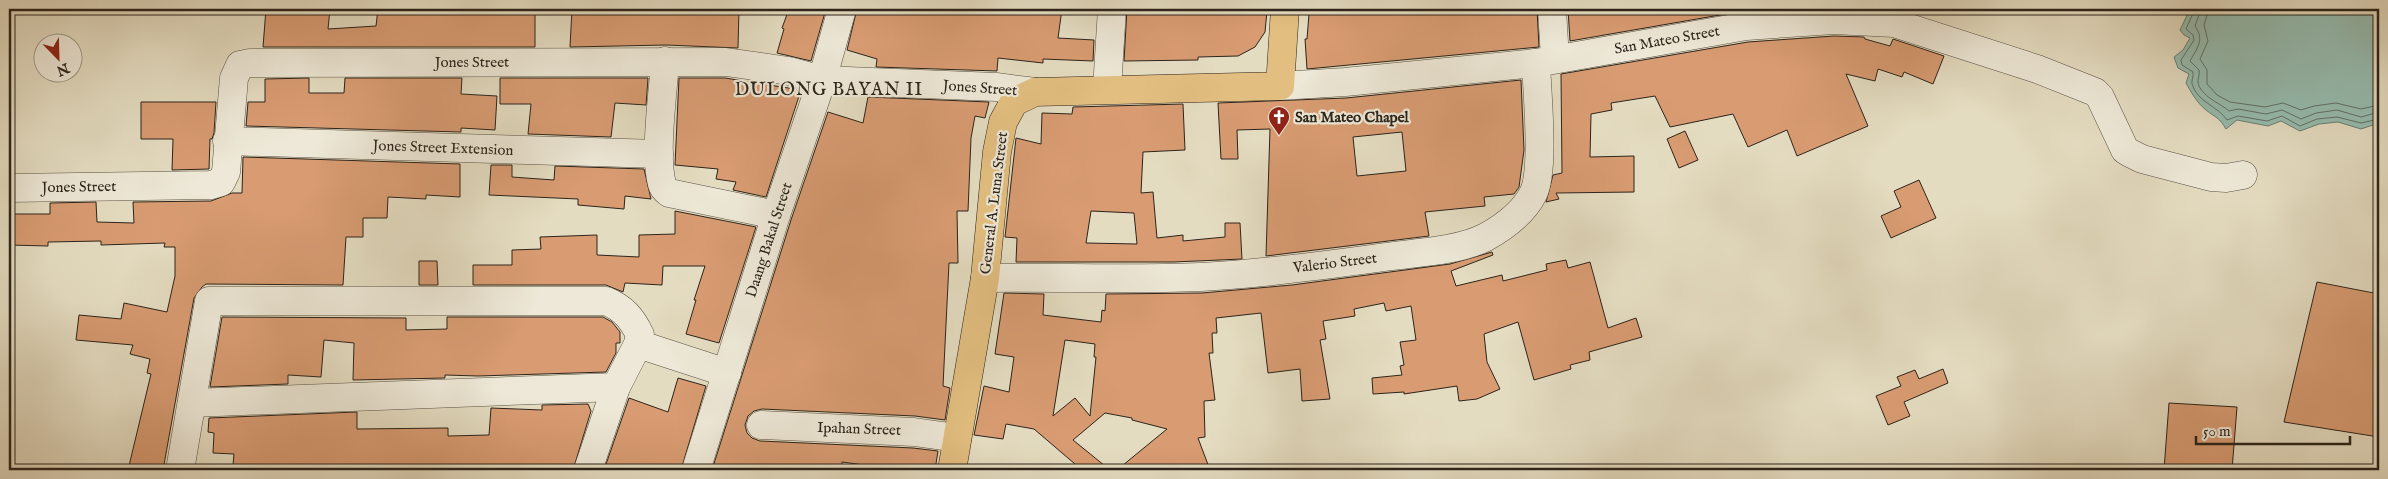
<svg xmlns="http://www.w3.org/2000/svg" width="2388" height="479" font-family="'IM FELL English',serif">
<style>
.water{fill:#96bcaf;stroke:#6c7f74}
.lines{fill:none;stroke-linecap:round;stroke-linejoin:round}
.shore{stroke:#617065;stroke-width:1}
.building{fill:#d89b72;stroke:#2c241b;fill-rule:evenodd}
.minor-casing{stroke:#5a5244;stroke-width:29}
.major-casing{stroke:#2c241b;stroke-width:29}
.minor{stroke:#ede8d7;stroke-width:28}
.major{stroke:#e2be80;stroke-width:28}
.labels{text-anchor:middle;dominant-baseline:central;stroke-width:4.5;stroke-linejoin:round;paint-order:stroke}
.street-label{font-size:15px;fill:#2c241b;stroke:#ede8d7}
.poi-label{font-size:15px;font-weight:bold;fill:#2c241b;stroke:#ede8d7;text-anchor:start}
.quarter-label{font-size:18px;letter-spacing:1px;fill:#2c241b;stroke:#ede8d7}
</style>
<rect width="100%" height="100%" fill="#e4dcc1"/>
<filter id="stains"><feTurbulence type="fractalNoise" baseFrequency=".004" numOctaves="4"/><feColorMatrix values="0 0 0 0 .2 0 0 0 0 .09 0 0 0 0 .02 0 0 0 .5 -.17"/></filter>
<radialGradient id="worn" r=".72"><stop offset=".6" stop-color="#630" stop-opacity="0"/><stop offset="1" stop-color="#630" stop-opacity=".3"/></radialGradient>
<path class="water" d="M2190 9H2379V123L2361 129 2338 122 2319 124 2300 131 2281 121 2268 126 2237 120 2226 129C2219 117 2216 118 2206 110 2197 103 2191 92 2186 83L2189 74 2178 68 2174 57 2183 50 2190 38 2184 35 2180 30Z"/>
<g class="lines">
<g class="shore">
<path d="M2195 9 2186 29 2193 35 2194 40 2181 60 2182 65 2193 72C2194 76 2191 81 2192 84 2197 102 2218 106 2227 120L2238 116 2267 121 2282 116 2300 126 2317 119 2337 117 2361 123 2379 119"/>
<path d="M2201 9 2195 26C2205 40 2197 48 2190 61L2199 70C2200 75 2198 77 2198 82 2200 96 2220 103 2229 111L2238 109 2266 114 2282 110 2301 119 2316 113 2337 110 2361 117 2379 112"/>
<path d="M2209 9 2204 25 2208 41 2200 59 2207 70V84L2217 95 2230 102 2265 107 2283 103 2301 110 2314 106 2336 103 2361 109 2379 105"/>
</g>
</g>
<g class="building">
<path d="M266 9H330L328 29 376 26 378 9H535V47H263Z"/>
<path d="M572 9H739L738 48 666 45 570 47Z"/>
<path d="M789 9H826L811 61 777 53 784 29 782 28Z"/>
<path d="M857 9H1062L1058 38 1094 40 1093 61 1043 59V63L998 58 997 71 876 67 877 59 847 50Z"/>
<path d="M1127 9H1145V12L1202 14 1203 9 1267 11 1265 32 1255 47 1238 56 1198 57V60L1124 61Z"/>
<path d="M1312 9H1537L1539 47 1307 69 1305 39H1307L1309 14H1312Z"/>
<path d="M1568 9H1769L1743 11 1570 41Z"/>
<path d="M1834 36 1864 37 1865 39 1890 46 1893 39 1944 56 1933 84 1904 72 1902 77 1878 69 1875 81 1846 74 1868 126 1797 156 1787 130 1748 147 1733 114 1670 127 1655 96 1611 103 1612 110 1591 114 1590 157 1634 156V192L1556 193 1559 199 1546 202 1553 175 1562 173 1561 74 1748 42Z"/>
<path d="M309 78V93H344L345 78H462L461 94 497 96 495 130 461 128V132L246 126 248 102H265V79Z"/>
<path d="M500 78H648L646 105 615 103 611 137 528 134 531 104H500Z"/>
<path d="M679 78H725L801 90 766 197 733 190 736 182 716 179 718 169 675 165Z"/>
<path d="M1521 80 1524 150 1519 187 1514 194 1484 197 1485 206 1425 212 1429 236 1266 256 1270 129 1237 130 1238 159H1221L1218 103 1346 98ZM1402 132 1406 171 1357 176 1353 137Z"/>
<path d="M868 97 989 102 985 118 975 116 971 138 968 211H957L958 263H949L943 386 950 388 945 420 915 416 762 409 754 411 748 416 745 425 747 433 752 438 760 441 913 448 938 451 935 470H902L842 462V470H712L791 220 828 112 863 123Z"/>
<path d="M141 102H216L214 133 212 139H210L209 169 172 170 173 139H141Z"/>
<path d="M1183 104 1185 150 1143 152 1141 193 1153 192 1157 238 1183 235V241L1225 237V223H1240L1242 259 1174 262H1016L1017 238 1005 237 1016 138 1041 144 1042 113 1072 114 1073 107ZM1091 211 1134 213 1137 244 1086 243Z"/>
<path d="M1685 131 1698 160 1679 168 1667 139Z"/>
<path d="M243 157 460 164V197L426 195V199L388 197 387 218H363V237H346L343 285 206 284 202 287 194 298 163 470H128L151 374 147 373 150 359 130 354 133 345 76 340 79 315 121 319 124 303 167 312 175 276V247H164L165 243 101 245V241L48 242V246L9 245V214H50V203L96 202 97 222 134 223 133 202 211 201 232 193H242Z"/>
<path d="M491 165H512V177L554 180 555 166 644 169 651 199 625 196 624 209 578 205V199L489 195Z"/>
<path d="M1919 180 1936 218 1891 238 1881 216 1901 207 1894 191Z"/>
<path d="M675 211 756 227 719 343 686 334 696 300H694L705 266H663L662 285 625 283 623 292 606 285H473V265H512V250L541 249 540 237 597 235V255L639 257V235L675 234Z"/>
<path d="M1492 252 1493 255 1451 271 1456 286 1502 275 1503 281 1547 270 1546 264 1566 260 1568 268 1590 262 1608 328 1636 318 1642 337 1589 352 1590 360 1570 365 1571 369 1534 380 1518 322 1484 334 1487 362 1500 389 1477 399 1459 401 1457 386 1404 394V392L1373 394 1372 378 1402 375 1400 366 1404 365 1400 342 1416 340 1411 306 1386 311 1384 303 1354 309 1355 316 1323 321 1326 339 1320 340 1330 399 1302 401 1300 369 1268 373 1261 313 1216 318 1217 333H1212L1213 353H1209L1215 400 1204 401 1205 437 1198 438 1210 470H1117L1167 429 1132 420V418L1105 413 1073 440 1110 470H1082L1034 429 1006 424 1003 439 974 435 984 386 1009 392 1014 357 995 354 1004 293 1044 294 1043 315 1101 322 1102 310 1105 311 1106 294 1202 293 1292 285 1450 264ZM1065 340 1095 344 1094 357H1096L1090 416 1075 398 1053 416Z"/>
<path d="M419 261H437L438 285H419Z"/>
<path d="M2317 282 2379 294V437L2284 422Z"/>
<path d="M222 317 406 318V330L447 329V317H603L612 322 620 332V343H616V353L606 372 478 376 445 375V378L353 380 354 343 324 340 321 377 288 375V384L210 387Z"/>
<path d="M1943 369 1948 383 1904 402 1910 416 1888 425 1876 396 1901 386 1897 377 1915 370 1919 379Z"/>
<path d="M678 378 706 386 681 470H604L629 398 668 412Z"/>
<path d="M2169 403 2237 407 2232 470H2164Z"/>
<path d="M588 404 591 411 573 470 252 469 253 466 233 465 234 454 213 453 214 433 208 432 209 418 357 412V429L448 428V436L489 435 491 408 542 410V405Z"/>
</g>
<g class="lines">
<g class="minor-casing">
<g id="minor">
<path d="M1552 9 1555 59"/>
<path d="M665 61C663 94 654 154 662 184 663 188 665 190 669 193L776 215"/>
<path d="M1280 86 1345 82 1536 63 1746 26 1834 20 1894 23 2037 69 2095 92 2100 97 2125 150 2130 153 2142 159 2211 177 2226 178 2243 175"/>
<path d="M1107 89 1112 9"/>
<path d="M227 141 659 154"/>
<path d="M9 188 211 185 221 182 226 172 234 78 240 65 250 63 726 62 789 71 822 80 996 87 1035 92"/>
<path d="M985 278C1057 277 1129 280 1201 277 1260 274 1320 266 1378 258 1411 253 1457 252 1486 237 1504 227 1523 213 1533 194 1545 171 1537 92 1536 63"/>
<path d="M192 403 616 387"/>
<path d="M761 425 914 432 957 438"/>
<path d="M180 470 209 301H606C623 308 632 318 640 335L638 344 727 373"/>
<path d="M588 470 616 387 638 344"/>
<path d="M696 470 776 215 822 80 842 9"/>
</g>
</g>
<g class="major-casing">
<path id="major" d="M952 470 985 278 997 152 1003 122 1014 102 1035 92 1280 86 1285 9"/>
</g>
<use href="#minor" class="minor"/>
<use href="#major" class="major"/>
</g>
<defs>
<g id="church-pin" transform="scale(1.125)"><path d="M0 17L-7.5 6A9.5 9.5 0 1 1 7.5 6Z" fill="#8f2418" stroke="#ede8d7"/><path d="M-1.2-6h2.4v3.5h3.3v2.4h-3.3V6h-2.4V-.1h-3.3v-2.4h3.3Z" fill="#fff"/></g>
</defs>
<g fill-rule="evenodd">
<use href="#church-pin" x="1279" y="117"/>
</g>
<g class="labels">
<g class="street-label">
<text transform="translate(1667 40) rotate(-10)">San Mateo Street</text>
<text x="472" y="62">Jones Street</text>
<text transform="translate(980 88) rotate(4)">Jones Street</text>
<text transform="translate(443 148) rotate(2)">Jones Street Extension</text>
<text transform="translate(79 187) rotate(-1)">Jones Street</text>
<text transform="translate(994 203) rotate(-83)">General A. Luna Street</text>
<text transform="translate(769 240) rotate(-72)">Daang Bakal Street</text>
<text transform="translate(1335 263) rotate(-7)">Valerio Street</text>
<text transform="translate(859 429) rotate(2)">Ipahan Street</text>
</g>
<g class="poi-label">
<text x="1295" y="117">San Mateo Chapel</text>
</g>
<g class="quarter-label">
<text x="829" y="90">DULONG BAYAN II</text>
</g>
</g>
<rect width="2388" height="479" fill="none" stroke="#e4dcc1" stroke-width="30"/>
<rect x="10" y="10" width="2368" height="459" fill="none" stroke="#2c241b" stroke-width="2.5"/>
<rect x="15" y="15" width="2358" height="449" fill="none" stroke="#2c241b"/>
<g transform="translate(58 58) rotate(157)"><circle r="24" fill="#ede8d7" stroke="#a09a8c"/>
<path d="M0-4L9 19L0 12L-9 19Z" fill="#8f2418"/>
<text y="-8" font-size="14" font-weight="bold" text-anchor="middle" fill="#2c241b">N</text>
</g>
<path d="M2196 436v8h154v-8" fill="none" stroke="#2c241b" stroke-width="2.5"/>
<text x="2203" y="436" font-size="15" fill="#2c241b" stroke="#ede8d7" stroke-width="4" paint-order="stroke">50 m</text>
<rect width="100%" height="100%" filter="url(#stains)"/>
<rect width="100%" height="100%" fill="url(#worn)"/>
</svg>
